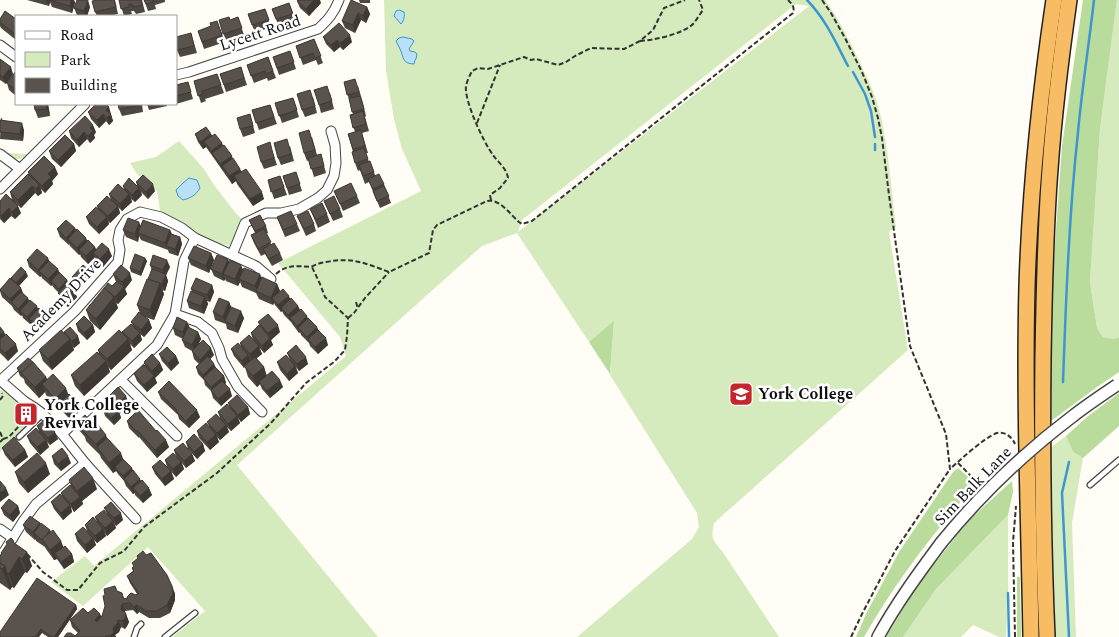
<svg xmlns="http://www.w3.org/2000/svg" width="1119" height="637" font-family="Spectral,serif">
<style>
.green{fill:#d5ebbd;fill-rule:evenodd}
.forest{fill:#b9dc9c}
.water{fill:#b9e0f7;stroke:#3f96cf}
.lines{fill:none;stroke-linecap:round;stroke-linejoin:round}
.stream{stroke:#3f96cf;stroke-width:2.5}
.service-casing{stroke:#444;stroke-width:7}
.minor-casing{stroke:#444;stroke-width:11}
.tertiary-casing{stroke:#444;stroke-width:14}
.trunk-casing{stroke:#222;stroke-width:18}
.path{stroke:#333;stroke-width:2;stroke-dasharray:5 2.5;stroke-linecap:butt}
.service{stroke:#fff;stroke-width:4.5}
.minor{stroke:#fff;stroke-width:9}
.tertiary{stroke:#fff;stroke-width:11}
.trunk{stroke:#f7bc64;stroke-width:15}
.tertiary-bridge-casing{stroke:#444;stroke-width:14;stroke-linecap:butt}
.tertiary-bridge{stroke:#fff;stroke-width:11}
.wall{fill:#4d4742}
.shaded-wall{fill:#3f3936}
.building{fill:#5a524d;stroke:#3f3936}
.labels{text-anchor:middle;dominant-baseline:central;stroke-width:5;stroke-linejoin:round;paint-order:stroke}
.street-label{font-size:16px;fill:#111;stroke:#fff}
.poi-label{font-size:16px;font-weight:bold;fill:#111;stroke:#fff;text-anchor:start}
</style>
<rect width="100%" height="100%" fill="#fffdf5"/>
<g class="green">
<path d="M384 0H825C837 15 845 33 854 50 863 70 875 91 880 113 889 150 891 190 896 227L889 232 908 350 714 523C711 539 712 539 722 551L779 637H577L692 539 699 527 697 513 610 375 614 322 589 342 517 233 482 246 474 253 237 465 378 637H172L205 611 148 547 83 606 51 582 85 556 94 566 346 356 340 337 278 263 421 191 402 149 394 119 386 71ZM796 4 809 6 518 232 522 220Z"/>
<path d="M1117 0H1119V337L1114 339 1103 337 1097 328 1090 282 1100 129Z"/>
<path d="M179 141 204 169 214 185 234 211 245 223 235 247 195 238 161 217 157 191 137 174 130 163 156 157Z"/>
<path d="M0 148 6 153 28 154 33 148 35 150C19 163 15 161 0 149Z"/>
<path d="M0 390C12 392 28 406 38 413L0 452Z"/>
<path d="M1066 436 1073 452 1083 458 1072 523 1076 637H1055L1050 448Z"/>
<path d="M1008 515V593L1006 637H999L973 625 961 637H903L936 589Z"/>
</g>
<g class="forest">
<path d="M1083 0H1117L1100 129 1090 282 1097 328 1103 337 1114 339 1119 337V372L1097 387 1051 421V301L1062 146Z"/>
<path d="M614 321 610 374 589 342Z"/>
<path d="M1119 393V426L1083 458 1073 452 1066 436 1087 417Z"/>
<path d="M958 468 976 484C934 532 896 581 864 637H856L866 614 899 552 953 472Z"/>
<path d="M1012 481 1013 492 1008 515 936 589 903 637H886L917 586 969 520Z"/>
<path d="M1017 577H1020L1021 637H1017Z"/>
</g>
<g class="water">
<path d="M399 10 404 12C405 15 404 21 401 24L394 16 396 11Z"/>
<path d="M403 37 412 39 414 41 409 49 410 51 415 52 417 54 416 59 415 60 414 64C402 64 404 57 400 49 399 46 397 44 396 41L399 38Z"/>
<path d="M189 178 197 180 200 188C196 195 191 198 183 200L178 196 176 190 183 183Z"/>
</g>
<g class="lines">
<g class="stream">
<path d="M807 0C825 18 836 43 848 66"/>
<path d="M853 72 865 94 871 111 875 137"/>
<path d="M875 150V144"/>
<path d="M1063 382C1066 299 1069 215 1078 132 1082 88 1089 44 1094 0"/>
<path d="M1008 593 1009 637"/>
<path d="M1069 637 1062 493 1069 462"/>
</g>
<g class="service-casing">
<g id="service">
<path d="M19 437 43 414"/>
<path d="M1090 485 1119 460"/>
<path d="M134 637 137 628 141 624"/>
<path d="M165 637 195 613"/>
</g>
</g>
<g class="minor-casing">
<g id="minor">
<path d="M0 45 16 57"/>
<path d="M176 75 189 72 318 29C328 20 334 13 339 0"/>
<path d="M0 154 20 169"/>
<path d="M0 189 85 104"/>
<path d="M232 255 245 223 266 213H281L299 209 318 198 327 190 334 176 336 163 335 145 331 131"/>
<path d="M175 314 198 322 212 333 219 348 222 359 238 387 262 412"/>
<path d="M121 380 177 436"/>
<path d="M0 381 75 311 118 262 120 250 118 240 120 230 127 219 140 212 161 217 182 228 195 238"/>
<path d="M62 434 157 345 175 314 184 261 195 238 256 266 271 279"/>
<path d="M85 463 136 519"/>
<path d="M0 529 13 538"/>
<path d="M0 558 24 520 36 504 85 463 62 434 43 414 35 408 24 401 1 381"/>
</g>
</g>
<g class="tertiary-casing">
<path id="tertiary" d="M878 637C896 604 918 574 941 543"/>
</g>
<g class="trunk-casing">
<g id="trunk">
<path d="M1031 637C1029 520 1024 403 1027 286 1030 190 1040 94 1054 0"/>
<path d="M1047 637C1043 544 1042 451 1043 358 1044 295 1045 232 1050 169 1054 112 1061 56 1069 0"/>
</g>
</g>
<g class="path">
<path d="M822 0 831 13 845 38 862 72 872 97 878 118 882 138 889 195 910 346 946 434 950 469C960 460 985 437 997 433 1005 431 1012 437 1015 444"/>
<path d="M640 41C654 40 684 34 694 23 697 19 700 14 703 10L699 0"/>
<path d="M477 123 500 65"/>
<path d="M491 200 490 195 500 188 508 178C507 169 498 162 493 155 484 143 464 101 466 86 467 81 470 75 472 71L478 68 488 69 524 57 531 60 536 59 558 65 566 62 575 56 591 48 624 49 640 41 653 30 664 8 685 0"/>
<path d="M276 274C287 264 298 266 311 267 316 264 321 263 326 262 352 257 365 263 389 272L429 253 433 230 437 225 487 201C499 198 510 214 519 222L522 224 532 221 793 13C795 7 792 4 788 0"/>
<path d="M356 302 358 309"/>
<path d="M348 318 354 313 365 298 389 272"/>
<path d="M0 400 3 396 2 393"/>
<path d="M0 432 3 439 0 442"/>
<path d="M3 439 9 437 29 415"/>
<path d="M958 463 979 484"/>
<path d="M27 554 43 572 67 590H78L100 563 124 551 144 527 217 473 271 423 306 383 334 362 345 350 347 336 348 318 325 297 320 284 312 267"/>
<path d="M851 637 862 614 895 551 950 469"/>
<path d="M1015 637 1013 542 1016 506"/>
</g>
<use href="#service" class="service"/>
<use href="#minor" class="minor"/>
<use href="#tertiary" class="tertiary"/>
<use href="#trunk" class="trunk"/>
<g class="tertiary-bridge-casing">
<path id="tertiary-bridge" d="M941 543C980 495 1024 453 1073 416 1087 405 1102 395 1117 385"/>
</g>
<use href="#tertiary-bridge" class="tertiary-bridge"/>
</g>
<g class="wall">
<path d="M27 0H74L75 3 72 13 52 7 50 2 49 6Z"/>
<path d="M98 0H115L118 14 108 16H97L95 12Z"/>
<path d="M119 0H142L145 12 136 14 134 11H131L132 14 124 16Z"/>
<path d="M144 0H165V2L155 5 156 9 148 11Z"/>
<path d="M359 0H370V3H360Z"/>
<path d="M297 1 321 3 309 16 300 8Z"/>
<path d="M289 3 296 21 279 27 272 9Z"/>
<path d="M90 7 87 16H80L77 15 74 8Z"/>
<path d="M367 7 370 14 366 23 361 20 355 33 345 28 342 21Z"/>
<path d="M265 9 271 27 255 33 248 14Z"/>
<path d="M238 17 244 35 226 41 219 20H230Z"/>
<path d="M0 19H16V40L1 28 0 26Z"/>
<path d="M217 21 225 42 204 49 198 31 211 26Z"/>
<path d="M191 33 197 53 180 57 176 48Z"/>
<path d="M323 37 352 42 343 50 340 47 334 52 326 44Z"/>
<path d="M314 39 323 63 318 65 316 60 303 65 296 46Z"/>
<path d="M290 51 296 69 279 75 273 57Z"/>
<path d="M268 57 276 78 268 81 267 78 254 83 247 65Z"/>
<path d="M0 59 13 74 6 84 0 80Z"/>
<path d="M241 67 247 85 226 92 220 74Z"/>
<path d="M16 72V96L9 90 7 83Z"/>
<path d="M217 74 224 93 205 99 206 101 201 103 194 81Z"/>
<path d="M188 82 193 99 176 104V85Z"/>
<path d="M344 82 358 86 363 103 366 116 365 117 369 131 362 133 368 153H366L369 162 370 161 375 175 384 184 391 203 380 208 369 182 365 184 360 170 358 171 355 163 353 152 348 134 355 132 350 115 353 114Z"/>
<path d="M330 93 334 109 321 113 319 105Z"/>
<path d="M313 97 317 113 305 117 302 110Z"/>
<path d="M293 98 299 117 282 123 275 103Z"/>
<path d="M48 104 50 116 38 118 35 110Z"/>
<path d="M142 104 143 112 122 116 119 109Z"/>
<path d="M147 104H167V106L149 110Z"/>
<path d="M270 105 277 124 259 130 252 110Z"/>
<path d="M88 112 111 114V115L113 121 109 125 106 121 99 128 91 119Z"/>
<path d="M1 117 3 121 24 130 23 141 0 139Z"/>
<path d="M252 121 255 133 243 137 240 129Z"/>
<path d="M69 131 96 132 94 135 95 138 90 143 87 139 79 147 71 138Z"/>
<path d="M195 134H211L212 136 222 143 223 146 240 169 241 171 264 199 253 206 237 184 236 181 232 184 206 147 203 149 198 142Z"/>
<path d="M312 137 317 155 321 154 326 173 314 177 309 160 307 161 304 153Z"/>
<path d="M74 144 76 151 61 167 52 159 49 151Z"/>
<path d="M290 146 294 161 281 165 278 158Z"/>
<path d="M272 150 277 165 264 169 261 162Z"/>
<path d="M28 172 58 174 52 181 53 184 45 193 41 189 42 193 38 196 35 193 21 208 12 200 10 192 29 176Z"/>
<path d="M296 172 302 191 289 195 283 176Z"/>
<path d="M280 176 287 195 274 199 268 180Z"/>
<path d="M136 182 155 191 148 199 141 192 142 195 135 202 131 199 132 202 122 211 118 207 120 213 110 223 108 221 109 224 99 234 89 224 86 217 98 209 97 206 111 200 109 194 124 189 123 186 137 185Z"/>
<path d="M334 191 357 196 360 203 343 211Z"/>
<path d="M0 201 21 213 15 219 11 216 4 223 0 219Z"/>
<path d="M324 201 340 209 343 217 333 221Z"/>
<path d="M310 209 327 214 330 222 318 228Z"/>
<path d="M297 216 314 224 316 231 306 236Z"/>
<path d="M277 217 297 224 300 231 285 237Z"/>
<path d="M249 220 266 226 268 233 266 234 271 244 280 253 283 260 272 266 265 254 261 256 254 243 251 235 255 233Z"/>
<path d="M141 226 170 230 172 234 180 237 182 244 178 256 169 253 168 250 141 240 139 236 138 242 126 237 123 230Z"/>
<path d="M75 228 76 230 87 241 95 247 96 250 112 256 103 267 96 260 95 257 88 264 81 257 80 254 79 255 70 246 69 244V245L60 237 57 229Z"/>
<path d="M211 253 214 260 209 273 191 265 188 258Z"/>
<path d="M48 258 49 262 58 269 59 272 67 280 70 287 77 297 68 307 61 301 59 293 54 288 52 285 51 286 42 278 41 276 40 277 29 267 27 260Z"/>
<path d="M145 258 147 261 141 276 131 272 130 268Z"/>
<path d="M229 262 262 279 277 284 280 291 279 293 290 299 298 306 300 310 318 330 328 345 318 354 310 346 309 343 301 335 300 332 299 333 293 325 291 322 284 315 282 311 281 312 275 305 274 303 273 305 259 299 256 293 242 287 240 282 238 286 226 281 225 279 224 281 214 276 211 269Z"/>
<path d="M150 265 170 267 166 275 168 281 165 291 162 290 164 294 154 320 145 317 149 320 152 328 144 337 140 334 142 340 134 348 130 344 132 350 111 370 108 367 110 372 84 396 75 386 71 375 99 355 98 350 123 334 122 332 133 326 131 322 140 313 137 305 152 271Z"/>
<path d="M89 270 90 274 79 286 73 280 72 277Z"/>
<path d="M113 274 132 280 125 289 127 294 118 304 116 303 118 308 100 330 90 321 86 310 112 286 116 282Z"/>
<path d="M28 276 19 286 21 288 23 293 29 301 38 309 49 322 39 332 32 326 31 323 30 324 23 318 22 315 21 316 14 310 12 306 2 297 0 291V289L11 279Z"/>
<path d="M212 285 214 292 210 302 207 301 208 304 204 314 189 308 187 301 192 291 191 289Z"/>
<path d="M229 302 231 307 244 318 238 333 227 329 226 324 215 320 213 312Z"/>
<path d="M187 322 190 328 198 332 201 339 198 345 214 355 210 359 214 364 216 368 224 376 226 383 225 384 232 396 221 406 213 398 211 391 205 385 204 380 198 374 196 367 199 364 194 359 192 351 185 347 182 340 183 339 175 335 173 328Z"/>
<path d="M258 322 280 332 271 340 273 345 264 353 259 347 262 354 256 358 264 367 267 376 283 387 270 398 262 389 260 384 257 387 248 377 245 367 244 368 234 356 231 349 241 347 240 343 253 340 251 333 260 326Z"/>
<path d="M76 324 93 325 95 332 87 340 78 331Z"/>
<path d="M0 327 4 332 5 335 18 351 8 361 0 353Z"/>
<path d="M64 333 80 343 74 348 72 346 74 350 52 370 43 361 39 350Z"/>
<path d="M287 353 308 364 299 371 296 367 298 373 289 381 280 370 277 362 290 360Z"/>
<path d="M159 354 176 356 179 363 171 371 162 361Z"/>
<path d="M144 362 160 363 163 370 155 378 157 383 147 392 137 381 134 374 145 366Z"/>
<path d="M17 368 46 377 47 379 69 395 78 409 69 418 62 411 61 408 59 409 46 395 45 392 39 398 25 383 24 379 20 376Z"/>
<path d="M158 392 200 417 189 428 179 419 178 415 161 399Z"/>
<path d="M108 397 129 404 119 412 121 418 114 425 105 416 103 409 110 402Z"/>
<path d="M228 403 248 407 250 414 241 422 238 418 240 423 231 431 227 427 229 432 220 440 217 437 219 442 210 450 199 438 197 431 209 426 207 422 220 418 218 412 230 408Z"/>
<path d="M127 421 148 422 169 447 157 458 139 437V438L129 428Z"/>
<path d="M76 423 108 439 123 459 132 468 133 471 152 495 143 503 135 495V493L133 494 126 486 124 481 118 474 116 471 113 473 101 458 100 455 86 441 85 437 79 430Z"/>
<path d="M37 426 58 439 50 445 47 442 49 447 40 455 30 443 27 436 39 431Z"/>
<path d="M186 442 203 444 205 451 197 459 188 449Z"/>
<path d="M2 448 25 450 28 457 15 467 5 455Z"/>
<path d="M174 450 192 454 195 461 186 468 182 463 184 469 176 477 167 467 165 460 176 457Z"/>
<path d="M52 456 71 463 61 471 54 464Z"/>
<path d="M152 467 171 471 174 479 165 486 155 474Z"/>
<path d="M15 472 50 474 28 493 19 483Z"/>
<path d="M69 480 97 489 82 501 83 504 74 512 71 507 72 512 63 520 54 509 51 502 63 498 61 493 71 486Z"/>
<path d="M18 506 20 513 13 522 4 515 1 508Z"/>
<path d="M104 508 123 520 116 526 114 523 116 528 107 536 104 532 106 536 97 543 94 540 96 545 87 553 77 541 75 534 87 531 85 525 97 522 95 517 107 513Z"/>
<path d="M23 525H40L50 530 51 532 61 541 63 547 72 554 74 562 64 569 57 559 54 560 46 549 45 547 36 541V539L35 540 26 532Z"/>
<path d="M15 544 27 552 32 566 27 573 25 572 14 588 12 587 10 590 0 583V556L1 554V553Z"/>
<path d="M132 568 172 586 175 594V600L170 613 160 618H149L139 612 137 614 133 610 125 611V612L129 622 127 626 125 629 121 627 119 632 115 635 116 637H64L75 636 78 633 72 627 70 620 88 613 100 614 101 617 117 591 122 593 124 598 127 599 137 594 130 583 127 576 133 571Z"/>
<path d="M76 605 77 609 58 637H48L42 633 0 637Z"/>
</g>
<g class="shaded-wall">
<path d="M46 0H50H49L50 2 49 6Z"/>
<path d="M71 0H74L75 3 72 13 70 6Z"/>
<path d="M88 0 90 7 87 16H85L84 11Z"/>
<path d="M314 0H320L321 3 309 16 306 9Z"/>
<path d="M367 7 370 14 366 23 363 16Z"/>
<path d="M358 13 361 20 355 33 353 25Z"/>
<path d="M350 35 352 42 343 50 340 43Z"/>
<path d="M337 40 340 47 334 52 331 45Z"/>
<path d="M11 67 13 74 6 84 3 77Z"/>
<path d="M46 104H48L50 116 47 109Z"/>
<path d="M109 107 113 121 109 125 107 118 106 110Z"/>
<path d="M103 114 106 121 99 128 97 120Z"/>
<path d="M22 123 24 130 23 141 20 134Z"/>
<path d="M93 125 96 132 94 135 95 138 90 143 88 136 90 128Z"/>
<path d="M84 132 87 139 79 147 77 140Z"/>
<path d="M211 134 214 141H204L206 147 203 149 200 142Z"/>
<path d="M222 143 224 150 212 153 214 158 211 151Z"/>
<path d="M74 144 76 151 61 167 58 160Z"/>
<path d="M232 156 234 164 222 166 223 171 220 164Z"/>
<path d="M55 167 58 174 52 181 53 184 45 193 42 186 48 174Z"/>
<path d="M240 169 243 176H234L236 181 232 184 229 176Z"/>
<path d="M153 184 155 191 148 199 146 192Z"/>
<path d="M39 185 42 193 38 196 36 189Z"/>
<path d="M32 186 35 193 21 208 18 200Z"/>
<path d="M139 188 142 195 135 202 132 195Z"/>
<path d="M262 192 264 199 253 206 250 199Z"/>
<path d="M129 194 132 202 122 211 120 204Z"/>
<path d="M18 206 21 213 15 219 12 212Z"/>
<path d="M118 206 120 213 110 223 108 216Z"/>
<path d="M9 208 11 216 4 223 1 216Z"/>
<path d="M107 217 109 224 99 234 97 227Z"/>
<path d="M139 222 142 229 138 233 139 236 138 242 135 234Z"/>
<path d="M75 228 78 235 68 239 69 244V245L66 238Z"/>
<path d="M170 230 173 237 167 246 165 243Z"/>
<path d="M180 237 182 244 178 256 175 249Z"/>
<path d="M86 238 89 245 79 250 80 254 79 255 77 248Z"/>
<path d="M95 247 98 254 93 253 95 257 88 264 86 256Z"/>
<path d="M109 249 112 256 103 267 100 259Z"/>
<path d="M211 253 214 260 209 273 206 266Z"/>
<path d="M48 258 51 266 39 271 41 276 40 277 38 270Z"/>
<path d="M145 258 147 261 141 276 140 272Z"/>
<path d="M228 259 231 266 223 274 225 279 224 281 222 274Z"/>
<path d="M167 260 170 267 166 275 168 281 165 291 162 284 165 276 163 270Z"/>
<path d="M241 265 244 272 239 279 240 282 238 286 235 279Z"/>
<path d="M58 269 60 277 51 281 52 285 51 286 48 279Z"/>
<path d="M89 270 90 274 79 286 78 282Z"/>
<path d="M26 272 28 276 18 287 16 283Z"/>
<path d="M130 273 132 280 125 289 127 294 118 304 115 297 124 287 122 282Z"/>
<path d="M260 274 263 282 258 293 255 286Z"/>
<path d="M67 280 70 287 62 296 59 289Z"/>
<path d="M160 283 164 294 154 320 150 310Z"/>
<path d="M277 284 280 291 275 301 272 298 274 303 273 305 271 298Z"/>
<path d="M212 285 214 292 210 302 207 295Z"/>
<path d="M21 288 23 295 12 303 10 299Z"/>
<path d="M74 290 77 297 68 307 65 300Z"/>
<path d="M289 296 292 303 281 308 282 311 281 312 278 305Z"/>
<path d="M114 297 118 308 100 330 96 319Z"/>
<path d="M205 297 208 304 204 314 201 306Z"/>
<path d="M28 298 31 305 20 311 22 315 21 316 18 309Z"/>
<path d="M229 302 232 309 225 321 223 317Z"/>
<path d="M37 306 40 314 29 319 31 323 30 324 27 317Z"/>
<path d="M298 306 301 313 290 318 291 322 288 315Z"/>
<path d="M241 311 244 318 238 333 235 326Z"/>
<path d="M46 315 49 322 39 332 36 325Z"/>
<path d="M307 316 310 324 298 328 300 332 299 333 297 326Z"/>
<path d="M149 320 152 328 144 337 141 330Z"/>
<path d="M187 322 190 329 185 340 183 332Z"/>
<path d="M93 325 95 332 87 340 84 333Z"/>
<path d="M278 325 280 332 271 340 268 333Z"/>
<path d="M317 327 320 334 309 340 307 337Z"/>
<path d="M4 332 7 339 0 345V335Z"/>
<path d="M198 332 201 339 195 352 192 345Z"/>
<path d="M140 333 142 340 134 348 132 341Z"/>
<path d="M78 336 80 343 74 348 72 341Z"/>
<path d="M270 338 273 345 264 353 262 346Z"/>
<path d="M326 338 328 345 318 354 315 347Z"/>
<path d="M70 339 74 350 52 370 48 359Z"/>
<path d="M128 339 132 350 111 370 107 359Z"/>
<path d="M16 344 18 351 8 361 5 353Z"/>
<path d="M259 346 262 354 252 362 250 354Z"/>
<path d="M211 348 214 355 202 367 200 360Z"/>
<path d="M248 355 251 362 244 366V368L242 361Z"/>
<path d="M176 356 179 363 171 371 168 363Z"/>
<path d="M306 357 308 364 299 371 297 364Z"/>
<path d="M106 361 110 372 84 396 80 385Z"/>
<path d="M160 363 163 370 155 378 157 383 147 392 144 385 154 376 152 371Z"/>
<path d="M214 364 217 371 204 380 203 375Z"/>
<path d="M295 366 298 373 289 381 287 374Z"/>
<path d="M264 367 267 378 259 382 260 384 257 387 253 376Z"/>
<path d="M224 376 226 383 214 394 211 387Z"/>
<path d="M46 377 50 388 42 384 45 392 39 398 35 387Z"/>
<path d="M280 380 283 387 270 398 267 391Z"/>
<path d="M66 388 70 399 59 404 61 408 59 409 55 399Z"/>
<path d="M230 389 232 396 221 406 218 399Z"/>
<path d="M126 396 129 404 120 413 117 405Z"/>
<path d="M76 401 78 409 69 418 66 410Z"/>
<path d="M248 407 250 414 241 422 238 415Z"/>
<path d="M28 410 29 414 26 417 25 413Z"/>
<path d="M197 410 200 417 189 428 186 421Z"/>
<path d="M119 411 121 418 114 425 111 418Z"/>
<path d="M237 416 240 423 231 431 228 424Z"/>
<path d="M226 425 229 432 220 440 217 433Z"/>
<path d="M55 432 58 439 50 445 48 438Z"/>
<path d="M106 435 110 446 97 447 96 444Z"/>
<path d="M216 435 219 442 210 450 207 442Z"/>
<path d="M46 440 49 447 40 455 37 447Z"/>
<path d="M166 440 169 447 157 458 155 450Z"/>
<path d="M203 444 205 451 197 459 194 452Z"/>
<path d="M25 450 28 457 15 467 13 460Z"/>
<path d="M121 453 125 464 115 467 116 471 113 473 109 463Z"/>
<path d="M192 454 195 461 186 468 184 461Z"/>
<path d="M68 456 71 463 61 471 58 464Z"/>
<path d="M181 462 184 469 176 477 173 469Z"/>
<path d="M46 463 50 474 28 493 24 482Z"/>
<path d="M132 468 134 475 125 481 123 476Z"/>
<path d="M171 471 174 479 165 486 162 479Z"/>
<path d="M93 478 97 489 82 501 83 504 74 512 71 504 80 497 77 491Z"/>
<path d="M140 479 143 486 133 488 135 493 133 494 131 487Z"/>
<path d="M6 488 9 495 0 502V493Z"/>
<path d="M149 488 152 495 143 503 140 496Z"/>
<path d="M70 505 72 512 63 520 61 513Z"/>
<path d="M18 506 20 513 13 522 10 515Z"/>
<path d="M121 513 123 520 116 526 114 518Z"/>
<path d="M113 521 116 528 107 536 105 528Z"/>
<path d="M40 523 42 531 34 533 36 539 35 540 33 532Z"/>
<path d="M103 529 106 536 97 543 95 536Z"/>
<path d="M93 538 96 545 87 553 85 545Z"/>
<path d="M61 541 65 552 55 553 57 559 54 560 50 550Z"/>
<path d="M27 552 32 566 27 573 22 559Z"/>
<path d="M72 554 74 562 64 569 61 562Z"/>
<path d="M19 557 25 572 14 588 9 574Z"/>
<path d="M5 566 12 587 10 590 2 569Z"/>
<path d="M172 586 175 594V600L170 613 167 605Z"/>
<path d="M122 604 125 611 124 617 121 610Z"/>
<path d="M76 605 77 609 58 637H54Z"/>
<path d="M137 605 139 612 137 614 134 607Z"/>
<path d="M100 614 103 621 97 627 95 620Z"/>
<path d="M126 614 129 622 127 626 125 629 122 621Z"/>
<path d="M118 620 121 627 119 632 115 635 116 637H110L113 628Z"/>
<path d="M41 629 42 633 39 637H35Z"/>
</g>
<g class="building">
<path d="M49 0H71L70 6Z"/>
<path d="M77 0H88L84 11 74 8Z"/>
<path d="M98 0H114L116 7 95 12 92 1Z"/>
<path d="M119 0H141L142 5 133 7 132 4H129V7L121 9Z"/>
<path d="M144 0H153V2L146 4Z"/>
<path d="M298 0H314L306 9 297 1Z"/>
<path d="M351 0 367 7 363 16 358 13 353 25 342 21Z"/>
<path d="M289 3 293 14 276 19 272 9Z"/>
<path d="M265 9 269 20 252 25 248 14Z"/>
<path d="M5 11 16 19V33L15 34 0 22V19Z"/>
<path d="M229 17 230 20 238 17 242 28 223 34 219 20Z"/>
<path d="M217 21 222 35 202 42 198 31 211 26 210 23Z"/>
<path d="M339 23 350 35 340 43 337 40 331 45 323 37Z"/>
<path d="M191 33 194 46 177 50 176 37Z"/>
<path d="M314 39 321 56 315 58 313 53 300 58 296 46Z"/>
<path d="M290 51 294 62 277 68 273 57Z"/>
<path d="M268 57 273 71 266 74 265 71 251 76 247 65Z"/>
<path d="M0 59 11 67 3 77 0 75Z"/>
<path d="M241 67 244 78 224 85 220 74Z"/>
<path d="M16 71V90L7 83Z"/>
<path d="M217 74 221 85 202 91 203 94 198 96 194 81Z"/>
<path d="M355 79 359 92 347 95 344 82Z"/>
<path d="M188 82 191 92 176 96V85Z"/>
<path d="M327 86 332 101 319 105 314 90Z"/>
<path d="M310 90 315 106 302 110 297 94Z"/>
<path d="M360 96 364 109 352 112 349 98Z"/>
<path d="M293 98 297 110 279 116 275 103Z"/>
<path d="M34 104H46L47 109 35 110Z"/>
<path d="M96 104H106L109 107 106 110 111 114 107 118 103 114 97 120 88 112Z"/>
<path d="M118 104H141V105L119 109Z"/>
<path d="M270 105 274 117 256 123 252 110Z"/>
<path d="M363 111 366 124 353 128 350 115Z"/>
<path d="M250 114 253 126 240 129 237 118Z"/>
<path d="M85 116 93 125 90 128 93 131 88 136 84 132 77 140 69 131Z"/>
<path d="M0 120 22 123 20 134 0 132Z"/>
<path d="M206 127 211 134 200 142 195 134Z"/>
<path d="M309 130 315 150 304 153 299 133Z"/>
<path d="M361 130 365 146 353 149 348 134Z"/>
<path d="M215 134 222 143 211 151 204 141Z"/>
<path d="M65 135 74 144 58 160 49 151Z"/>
<path d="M287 139 291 154 278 158 274 143Z"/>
<path d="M270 142 274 158 261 162 257 147Z"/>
<path d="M224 145 232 156 220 164 212 153Z"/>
<path d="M364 148 368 159 355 163 352 152Z"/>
<path d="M321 154 324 166 311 169 308 158Z"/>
<path d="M44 156 55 167 48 174 51 177 42 186 28 172Z"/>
<path d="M233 158 240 169 229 176 222 166Z"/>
<path d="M370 161 374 172 363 176 359 165Z"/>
<path d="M246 169 262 192 250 199 234 176Z"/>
<path d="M296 172 300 184 287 188 283 176Z"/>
<path d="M28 174 39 185 36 189 32 186 18 200 10 192Z"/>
<path d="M379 174 384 184 373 189 368 179Z"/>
<path d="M143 175 153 184 146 192 136 182Z"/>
<path d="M280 176 284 187 271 192 268 180Z"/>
<path d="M129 178 139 188 132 195 123 186Z"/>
<path d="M351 183 357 196 340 204 334 191Z"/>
<path d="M118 184 129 194 120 204 109 194Z"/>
<path d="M384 186 389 196 377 201 373 191Z"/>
<path d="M6 194 18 206 12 212 9 208 1 216 0 215V201Z"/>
<path d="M107 196 118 206 108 216 97 206Z"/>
<path d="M334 196 340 209 330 214 324 201Z"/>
<path d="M322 203 327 214 316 220 310 209Z"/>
<path d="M96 207 107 217 97 227 86 217Z"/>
<path d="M291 211 297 224 283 230 277 217Z"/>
<path d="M308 211 314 224 304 229 297 216Z"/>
<path d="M260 215 266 226 255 231 249 220Z"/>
<path d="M128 218 139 222 135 234 123 230Z"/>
<path d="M66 220 75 228 66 238 57 229Z"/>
<path d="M143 220 170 230 165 243 138 233Z"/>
<path d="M77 229 86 238 77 248 68 239Z"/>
<path d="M264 229 271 242 258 249 251 235Z"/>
<path d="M171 234 180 237 175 249 166 246Z"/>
<path d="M88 240 95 247 86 256 79 250Z"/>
<path d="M102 243 109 249 100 259 93 253Z"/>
<path d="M274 243 280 253 269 259 263 249Z"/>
<path d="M194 246 211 253 206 266 188 258Z"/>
<path d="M37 249 48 258 38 270 27 260Z"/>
<path d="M135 254 145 258 140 272 130 268Z"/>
<path d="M153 255 167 260 163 270 150 265Z"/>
<path d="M217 255 228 259 222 274 211 269Z"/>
<path d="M230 260 241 265 235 279 223 274Z"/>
<path d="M49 261 58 269 48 279 39 271Z"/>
<path d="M83 265 89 270 78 282 72 277Z"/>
<path d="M121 265 130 273 122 282 113 274Z"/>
<path d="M21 267 26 272 16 283 11 278Z"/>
<path d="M244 268 260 274 255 286 239 279Z"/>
<path d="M152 269 166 274 162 284 148 279Z"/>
<path d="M59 272 67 280 59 289 51 281Z"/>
<path d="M262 277 277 284 271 298 256 291Z"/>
<path d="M10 278 21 288 10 299 0 290Z"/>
<path d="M196 278 212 285 207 295 191 289Z"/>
<path d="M147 279 160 283 150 310 137 305Z"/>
<path d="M117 281 124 287 115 297 104 288 108 283 112 286Z"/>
<path d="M67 284 74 290 65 300 58 293Z"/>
<path d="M104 288 114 297 96 319 86 310Z"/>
<path d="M283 289 289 296 278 305 272 298Z"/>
<path d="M191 291 205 297 201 306 187 301Z"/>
<path d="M21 292 28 298 18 309 11 302Z"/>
<path d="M219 298 229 302 223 317 213 312Z"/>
<path d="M291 298 298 306 288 315 281 308Z"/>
<path d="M30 300 37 306 27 317 20 311Z"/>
<path d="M231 307 241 311 235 326 225 321Z"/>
<path d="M39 308 46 315 36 325 29 319Z"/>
<path d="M301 309 307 316 297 326 290 318Z"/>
<path d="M139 312 149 320 141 330 131 322Z"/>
<path d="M268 314 278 325 268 333 258 322Z"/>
<path d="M84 316 93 325 84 333 76 324Z"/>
<path d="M177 317 187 322 183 332 173 328Z"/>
<path d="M308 318 317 327 307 337 298 328Z"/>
<path d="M131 324 140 333 132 341 122 332Z"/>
<path d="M259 325 270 338 262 346 251 333Z"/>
<path d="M0 327 4 332 0 335Z"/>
<path d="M70 327 78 336 72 341 64 332Z"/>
<path d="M188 327 198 332 192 345 182 340Z"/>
<path d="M61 330 70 339 48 359 39 350Z"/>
<path d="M119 330 128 339 107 359 98 350Z"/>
<path d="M318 330 326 338 315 347 308 339Z"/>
<path d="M6 334 16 344 5 353 0 348V339Z"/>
<path d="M249 335 259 346 250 354 240 343Z"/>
<path d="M203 340 211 348 200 360 192 351Z"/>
<path d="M238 343 248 355 242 361 231 349Z"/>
<path d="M296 345 306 357 297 364 287 353Z"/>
<path d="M167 347 176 356 168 363 159 354Z"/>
<path d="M97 352 106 361 80 385 71 375Z"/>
<path d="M152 354 160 363 152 371 144 362Z"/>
<path d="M286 355 295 366 287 374 277 362Z"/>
<path d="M208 356 214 364 203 375 196 367Z"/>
<path d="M255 357 264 367 253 376 244 366Z"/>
<path d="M28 358 33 362 21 373 17 368Z"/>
<path d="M33 362 46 377 35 387 21 373Z"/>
<path d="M144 365 154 376 144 385 134 374Z"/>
<path d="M215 367 224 376 211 387 203 378Z"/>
<path d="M272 371 280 380 267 391 259 382Z"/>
<path d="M53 374 66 388 55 399 42 384Z"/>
<path d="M169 381 197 410 186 421 176 411 177 410 173 406 158 392Z"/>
<path d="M222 381 230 389 218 399 211 390Z"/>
<path d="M118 387 126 396 117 405 108 397Z"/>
<path d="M69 394 76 401 66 410 59 404Z"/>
<path d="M237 395 248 407 238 415 228 403Z"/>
<path d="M110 401 119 411 111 418 103 409Z"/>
<path d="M227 404 237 416 228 424 218 412Z"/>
<path d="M25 407 28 410 25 413 22 410Z"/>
<path d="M138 410 156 431 157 430 166 440 155 450 137 430 136 431 127 421Z"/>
<path d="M216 414 226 425 217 433 207 422Z"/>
<path d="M85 415 91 422 82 430 76 423Z"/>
<path d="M44 420 55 432 48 438 37 426Z"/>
<path d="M94 420 106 435 96 444 82 430Z"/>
<path d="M206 423 216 435 207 442 197 431Z"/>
<path d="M36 428 46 440 37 447 27 436Z"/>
<path d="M194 434 203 444 194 452 186 442Z"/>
<path d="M14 437 25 450 13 460 2 448Z"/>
<path d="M107 438 121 453 109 463 97 447Z"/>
<path d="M183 443 192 454 184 461 174 450Z"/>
<path d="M62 448 68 456 58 464 52 456Z"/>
<path d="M37 453 46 463 24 482 15 472Z"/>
<path d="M173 453 181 462 173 469 165 460Z"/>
<path d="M123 459 132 468 123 476 115 467Z"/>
<path d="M160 460 171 471 162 479 152 467Z"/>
<path d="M84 467 93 478 77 491 69 480Z"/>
<path d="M133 470 140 479 131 487 124 479Z"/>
<path d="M142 480 149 488 140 496 133 488Z"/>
<path d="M0 481 6 488 0 493Z"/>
<path d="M70 485 80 497 71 504 61 493Z"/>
<path d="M60 494 70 505 61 513 51 502Z"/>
<path d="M9 499 18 506 10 515 1 508Z"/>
<path d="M111 502 121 513 114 518 104 508Z"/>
<path d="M104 510 113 521 105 528 95 517Z"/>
<path d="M30 516 40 523 33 532 23 525Z"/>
<path d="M93 517 103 529 95 536 85 525Z"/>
<path d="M41 523 50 530 46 536 42 539V540L34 533Z"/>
<path d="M83 527 93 538 85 545 75 534Z"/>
<path d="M53 530 61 541 50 550 42 539Z"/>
<path d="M11 538 13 540 14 543 27 552 22 559 19 557 9 574 7 573 5 566 0 563V556L2 553H1L7 544 6 542Z"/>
<path d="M65 546 72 554 61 562 55 553Z"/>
<path d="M143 551 146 555 151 553 167 575 172 586 173 593 167 605 157 611H146L137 605 134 607 130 603 122 604 121 610 124 611 126 614 125 619 122 621 118 620 117 624 113 628 114 632 110 636H106L105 637H64L67 633H71L75 636 80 631 70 620 83 608 88 613 94 608 100 614 95 620 97 622 102 616 105 606 103 596 105 595 104 589 115 586 117 591 122 593 123 598 127 599V597L131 593 136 595 139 593 127 576 134 571 132 568 134 566 132 563 138 558 137 556Z"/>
<path d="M0 563 5 566 2 569 0 568Z"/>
<path d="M37 578 76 605 54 637H52L41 629 35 637H0V632Z"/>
</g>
<defs>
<g id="university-square" transform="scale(1.25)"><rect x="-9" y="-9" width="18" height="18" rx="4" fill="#c4262e" stroke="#fff"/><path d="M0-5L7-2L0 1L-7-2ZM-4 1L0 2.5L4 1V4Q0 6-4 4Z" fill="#fff"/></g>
<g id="building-square" transform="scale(1.25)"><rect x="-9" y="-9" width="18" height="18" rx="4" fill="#c4262e" stroke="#fff"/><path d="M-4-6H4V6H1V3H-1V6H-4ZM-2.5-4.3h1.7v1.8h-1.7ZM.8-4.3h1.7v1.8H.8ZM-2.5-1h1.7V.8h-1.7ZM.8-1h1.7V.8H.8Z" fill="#fff"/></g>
</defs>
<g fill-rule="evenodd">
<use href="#university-square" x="741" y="394"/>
<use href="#building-square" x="26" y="414"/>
</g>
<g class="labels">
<g class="street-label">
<text transform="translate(260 33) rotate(-18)">Lycett Road</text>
<text transform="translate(61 300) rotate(-46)">Academy Drive</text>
<text transform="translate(973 486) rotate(-46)">Sim Balk Lane</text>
</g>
<g class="poi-label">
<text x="758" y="394">York College</text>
<text x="44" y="405">York College<tspan x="44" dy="18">Revival</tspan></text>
</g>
</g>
<rect x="15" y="15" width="162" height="90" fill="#ffffff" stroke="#a0a0a0"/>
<rect x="25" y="31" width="25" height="8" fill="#ffffff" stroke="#a0a0a0"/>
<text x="60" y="40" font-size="15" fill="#111111">Road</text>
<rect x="25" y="52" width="25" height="15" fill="#d5ebbd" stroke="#a0a0a0"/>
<text x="60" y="65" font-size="15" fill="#111111">Park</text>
<rect x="25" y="78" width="25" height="15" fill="#5a524d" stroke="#a0a0a0"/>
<text x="60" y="90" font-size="15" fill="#111111">Building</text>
</svg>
